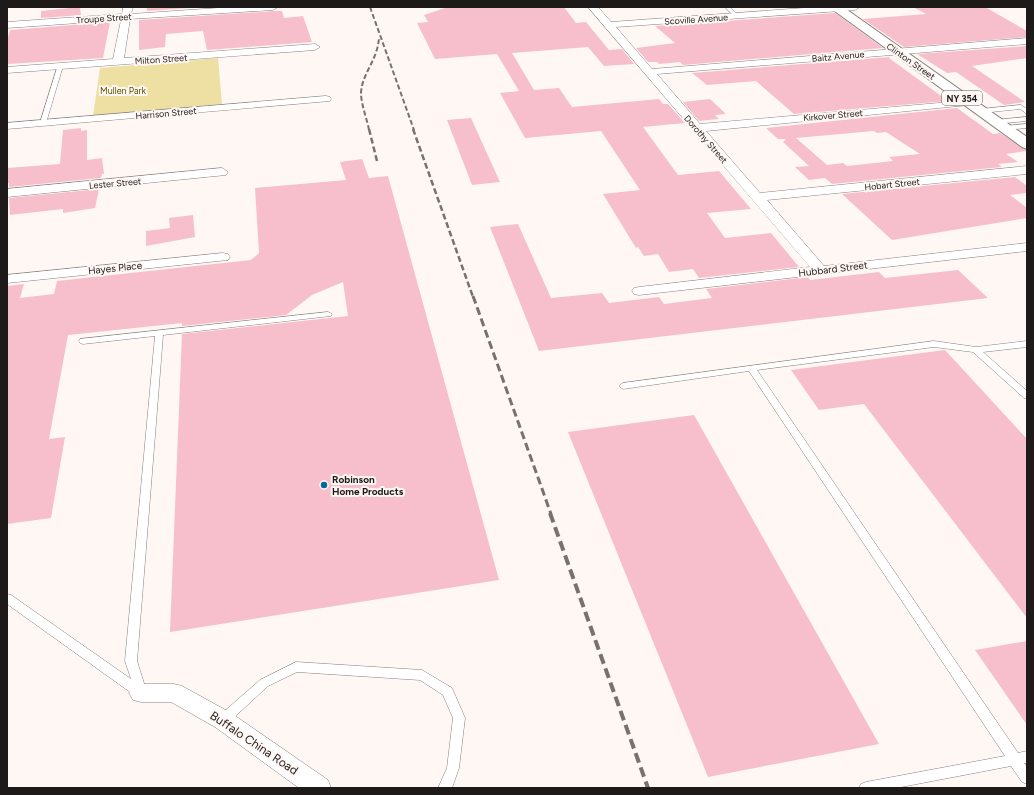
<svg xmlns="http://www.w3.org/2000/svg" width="1034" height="795" font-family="Figtree,sans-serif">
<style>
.green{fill:#ede0a2}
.building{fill:#f7bfcb;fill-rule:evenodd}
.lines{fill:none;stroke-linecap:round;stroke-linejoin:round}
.lane-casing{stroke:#867f7d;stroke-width:1}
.street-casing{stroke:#867f7d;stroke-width:1}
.primary-casing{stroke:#867f7d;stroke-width:2}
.lane{fill:#fff;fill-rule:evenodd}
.street{fill:#fff;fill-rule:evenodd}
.primary{fill:#fff;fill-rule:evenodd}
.rail-far3{stroke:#777270;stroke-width:2;stroke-dasharray:5 2.5;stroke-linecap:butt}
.rail-far2{stroke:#777270;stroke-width:2.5;stroke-dasharray:6 3;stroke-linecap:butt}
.rail-far1{stroke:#777270;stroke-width:3;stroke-dasharray:8 4;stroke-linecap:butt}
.rail{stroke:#777270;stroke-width:4;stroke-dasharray:10 5;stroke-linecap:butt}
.poi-dot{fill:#056796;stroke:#fff7f4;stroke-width:1.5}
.labels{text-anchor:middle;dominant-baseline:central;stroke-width:4;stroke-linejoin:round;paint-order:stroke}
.far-street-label{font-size:9px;fill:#1d1a19;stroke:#fff7f4}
.far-park-label{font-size:9px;fill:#5c4f00;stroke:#fff7f4}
.shield{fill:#fff7f4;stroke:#615c5b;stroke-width:1}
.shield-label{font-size:9px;font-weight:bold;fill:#1d1a19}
.street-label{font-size:10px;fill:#1d1a19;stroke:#fff7f4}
.poi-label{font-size:10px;font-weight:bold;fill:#1d1a19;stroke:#fff7f4;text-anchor:start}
.near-street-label{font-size:12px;fill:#1d1a19;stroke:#fff7f4}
</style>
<rect width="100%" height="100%" fill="#fff7f4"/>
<path class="green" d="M218 58 222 104 93 116 100 68Z"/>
<g class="building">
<path d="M80 7 81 15 41 18V11Z"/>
<path d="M147 7H190V8L147 11Z"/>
<path d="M448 7H564L576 23 586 22 609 50 622 49 634 64 604 66 588 47 512 53 534 90 559 88 572 107 659 99 663 104H668L685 123 643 127 678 175 719 171 751 209 707 213 725 238 771 233 799 267 699 278 693 269 669 272 658 254 644 256 638 247 636 248 603 194 640 190 601 131 525 138 500 93 519 91 497 54 435 59 417 23 428 22 424 15Z"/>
<path d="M913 7H985L1027 31V37L904 47 863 19 926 14Z"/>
<path d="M276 11H282L284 18 303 16 312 42 207 50 203 31 166 34 165 47 139 50V20Z"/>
<path d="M835 13 883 48 683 65 680 62 659 64 657 62H648L636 48 675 43 655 26Z"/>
<path d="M110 22 103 58 7 64V41L10 30Z"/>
<path d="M1027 46V58L972 66 1025 102 1004 105 956 72 947 73 917 54Z"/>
<path d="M890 57 889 58 948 101 794 114 756 81 707 85 692 73Z"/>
<path d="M710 99 726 114 715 115 719 119 699 121 683 102Z"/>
<path d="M957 108 993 134 1000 133 1027 151 1006 154 1018 162 998 164 1002 167 832 184 825 178 809 180 795 167 809 166 783 142 786 139H778L766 128ZM874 131 877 133 886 132 920 154 889 157 893 161 847 166 843 163 827 165 796 138Z"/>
<path d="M471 118 500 182 472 185 447 120Z"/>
<path d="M81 128V131L87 130V160L102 158 104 174H102L101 178 9 187V183H7V168L60 164 63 130Z"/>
<path d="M362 159 369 178 388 176 499 580 170 632 182 334 348 316 343 282 312 295 286 315 182 326V323L68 335 49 439 65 437 51 518 7 524V286L24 284 20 298 54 294 57 281 251 260 259 253 255 188 346 180 340 162Z"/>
<path d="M1015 177 1027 186V193L1010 195 1027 208V218L892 240 842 194Z"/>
<path d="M99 189 95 208 63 213V209L10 215 9 198Z"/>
<path d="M193 215 195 237 146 246V231L170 228 169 218Z"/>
<path d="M518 224 551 298 602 293 609 303 659 297 664 304 712 298 706 289 808 277 810 280 879 272 885 278 958 270 988 298 539 351 490 227Z"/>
<path d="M945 350 1027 439V618L864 404 819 410 791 370Z"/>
<path d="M694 415 879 744 708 777 568 432Z"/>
<path d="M1027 641V725L975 650Z"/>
</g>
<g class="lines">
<g class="lane-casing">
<g id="lane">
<path d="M725 7H730L739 16 735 17Z"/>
<path d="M58 65 63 66 46 123 41 124 40 123Z"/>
<path d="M1021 105 1027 109V114L1020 109 981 113 978 111 981 109Z"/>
<path d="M1027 117V121L996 124 993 122 996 120Z"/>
<path d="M1027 124V128L1005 130 1002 128 1005 126Z"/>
<path d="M328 312 332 314 331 316 163 335 137 661 147 693 145 697 141 698 137 697 7 604V594L11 595 131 679 125 661 155 336 83 344 80 343 79 341 80 339Z"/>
<path d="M934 341 976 347 1027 341V347L983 352 1027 391V399L1024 398 973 352 934 347 757 370 1018 753 1027 751V763H1024L1027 767V784L1022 782 1011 766 896 788H859L861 784 866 782 1005 756 749 371 623 389 619 386 623 383Z"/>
<path d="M296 662 422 670 452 688 465 718 459 768 452 788H438L447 768 453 718 443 695 420 680 297 672 268 686 227 724 223 725 219 724 217 720 219 716 260 680Z"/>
</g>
</g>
<g class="street-casing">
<g id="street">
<path d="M123 7H133L131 14 233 7H278L273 10 130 19 124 58 315 44 320 47 315 50 7 73V67L113 59 121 20 7 28V22L122 14Z"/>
<path d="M588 7H598L611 22 818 7H860L855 10 616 27 652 69 1027 38V44L657 74 700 124 973 100 974 102 969 105 706 131 760 193 1027 166V174L767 200 824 266 1027 243V251L639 295 634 294 632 291 634 288 639 287 810 267Z"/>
<path d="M326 96 330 97 331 99 330 101 7 129V123Z"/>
<path d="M222 168 228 172 226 175 7 197V189Z"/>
<path d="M223 253 228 254 230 257 228 260 7 283V275Z"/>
<path d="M141 684H174L182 686 231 713 328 780 331 788H299L215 727 171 702H141L133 700 129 693 133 686Z"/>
</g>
</g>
<g class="primary-casing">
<path id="primary" d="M829 7H843L1027 137V149L1022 147Z"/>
</g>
<use href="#lane" class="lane"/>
<use href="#street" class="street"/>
<use href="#primary" class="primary"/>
<g class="rail-far3">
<path d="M370 7 414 130"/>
<path d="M369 130C367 119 361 104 361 93 362 73 378 60 379 37"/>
</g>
<g class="rail-far2">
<path d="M369 129 377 161"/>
<path d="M413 129 473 297"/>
</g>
<path class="rail-far1" d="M473 296 551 514"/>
<path class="rail" d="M550 513 648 788"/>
</g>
<circle class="poi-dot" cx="324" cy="485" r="4"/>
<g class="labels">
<g class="far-street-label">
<text transform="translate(104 18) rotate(-4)">Troupe Street</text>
<text transform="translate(696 19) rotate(-4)">Scoville Avenue</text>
<text transform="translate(838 56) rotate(-5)">Baitz Avenue</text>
<text transform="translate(161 59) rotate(-4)">Milton Street</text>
<text transform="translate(911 61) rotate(35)">Clinton Street</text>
<text transform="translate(166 113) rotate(-5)">Harrison Street</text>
<text transform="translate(833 115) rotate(-5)">Kirkover Street</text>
<text transform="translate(706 139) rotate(49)">Dorothy Street</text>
<text transform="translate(115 183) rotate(-5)">Lester Street</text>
<text transform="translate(892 184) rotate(-6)">Hobart Street</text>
</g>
<g class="far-park-label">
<text x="123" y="90">Mullen Park</text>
</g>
<rect class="shield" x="942" y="91" width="40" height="14" rx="3"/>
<g class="shield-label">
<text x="962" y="98">NY 354</text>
</g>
<g class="street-label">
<text transform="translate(115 268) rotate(-6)">Hayes Place</text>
<text transform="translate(833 269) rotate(-7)">Hubbard Street</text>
</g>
<g class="poi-label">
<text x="332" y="479">Robinson<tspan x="332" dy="12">Home Products</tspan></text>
</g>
<g class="near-street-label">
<text transform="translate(254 743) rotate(34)">Buffalo China Road</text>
</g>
</g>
<rect width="1034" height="795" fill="none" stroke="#1d1a19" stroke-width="16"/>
</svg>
